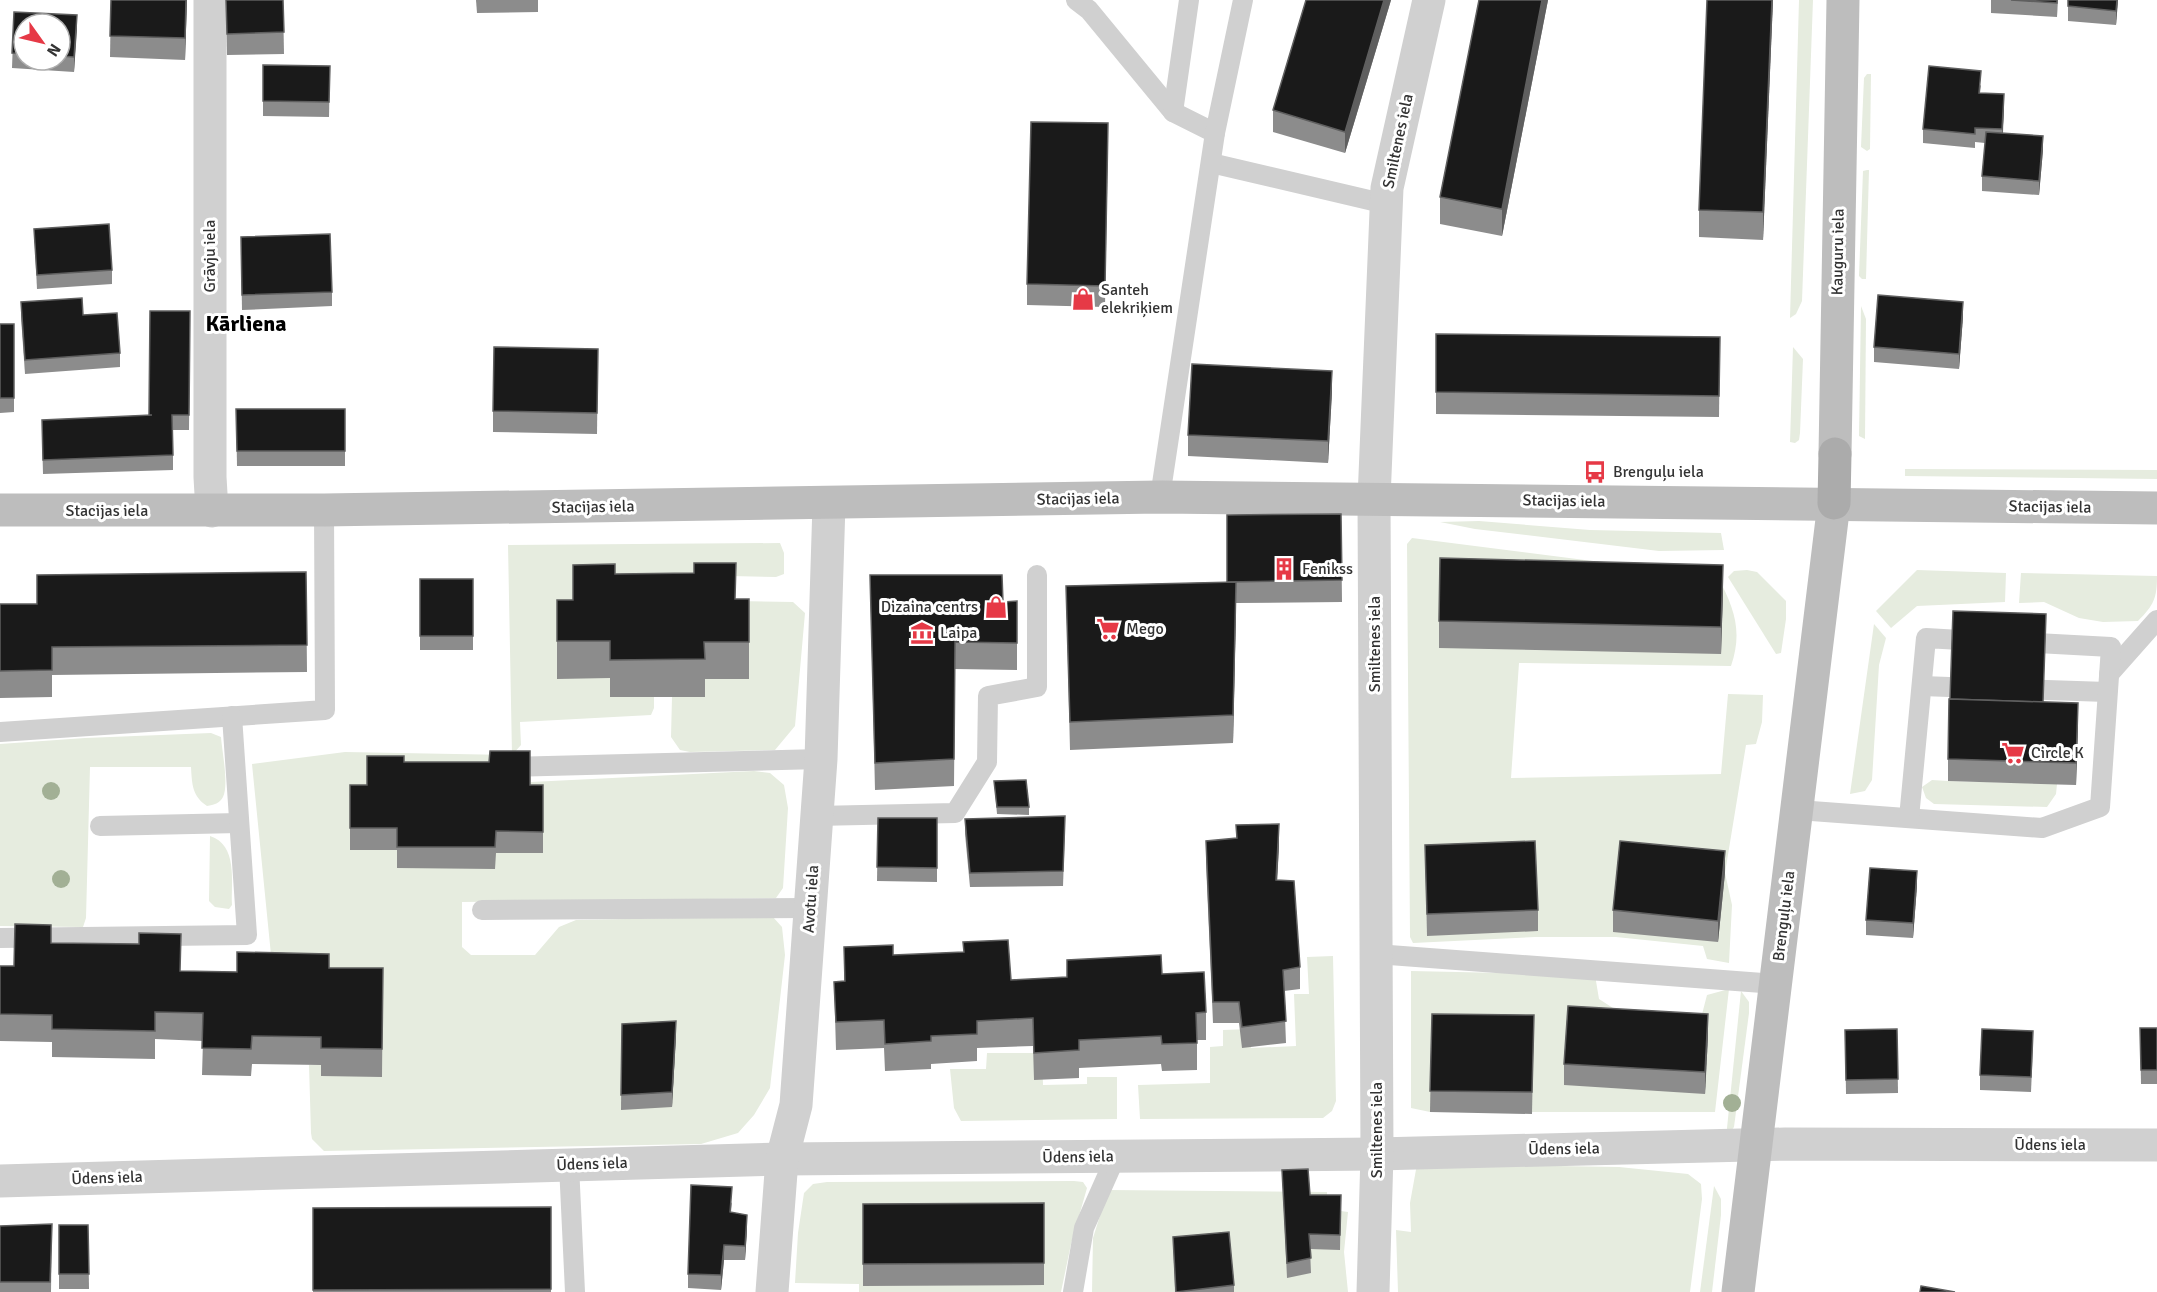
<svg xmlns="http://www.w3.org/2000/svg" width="2157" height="1292" font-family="Signika,sans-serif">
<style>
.green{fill:#e6ecdf}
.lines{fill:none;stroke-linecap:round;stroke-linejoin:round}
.service{stroke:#d0d0d0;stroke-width:20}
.minor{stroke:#d0d0d0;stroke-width:33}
.secondary{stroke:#bdbdbd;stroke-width:33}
.primary{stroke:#ababab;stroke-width:33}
.tree{fill:#a2b095}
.wall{fill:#8c8c8c;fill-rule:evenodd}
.shaded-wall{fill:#5f5f5f}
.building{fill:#1a1a1a;stroke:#5f5f5f;stroke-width:1.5}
.labels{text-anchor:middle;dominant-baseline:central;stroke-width:6;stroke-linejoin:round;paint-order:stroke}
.street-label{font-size:16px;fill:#333;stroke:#fff}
.poi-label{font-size:16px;fill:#333;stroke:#fff;text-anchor:start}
.district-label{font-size:22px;font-weight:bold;fill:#000;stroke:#fff}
</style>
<rect width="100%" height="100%" fill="#fff"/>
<g class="green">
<path d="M1799 0H1813L1802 301 1796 314 1790 318Z"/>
<path d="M1867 74H1871L1870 149 1867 151 1861 147 1864 78Z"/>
<path d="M1867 170H1869L1866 279H1862L1859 276 1863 171Z"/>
<path d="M1861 306 1866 319 1865 439 1859 436Z"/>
<path d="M1793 347 1803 359 1800 433 1799 440 1795 443 1790 442Z"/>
<path d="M1905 469 2157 470V479L1905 476Z"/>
<path d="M1479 521 1590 530 1721 533 1724 550 1659 551 1475 529 1440 522Z"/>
<path d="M1412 538 1718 577C1734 608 1743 631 1731 666L1519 663 1511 778 1721 774 1728 694 1763 695 1762 722 1756 744 1746 745 1725 873 1732 905 1729 963 1707 959 1703 946 1616 937H1535L1413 943 1410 937 1407 544Z"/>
<path d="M780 543 784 553V574L776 577 641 574 610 678V697H654V708L651 715 520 722 521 745 512 755 530 772 531 782 754 771 770 773 784 785 788 808 783 888 776 898 462 902V947L471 955H535L559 927 576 920 772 916 782 927 785 955 770 1088 754 1115 738 1133 701 1144 324 1151 312 1139 311 1133 309 1065H321L382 1077 272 965 252 764 345 752 512 755 508 545Z"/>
<path d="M1747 570 1757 572 1786 601V619L1781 653 1776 654 1728 577 1734 571Z"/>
<path d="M1917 570 2006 573 2005 602 1917 606 1891 628 1876 611Z"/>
<path d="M2021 573 2157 576C2157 598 2154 605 2138 621L2103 622 2079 618 2044 602 2019 603Z"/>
<path d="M736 601 793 602 805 613 795 726 775 750 690 752 680 750 671 737 672 697 704 679H749Z"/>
<path d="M1874 624 1886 638 1879 665 1872 780 1865 791 1850 794Z"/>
<path d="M211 733 221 737C222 751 229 785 223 797 220 803 214 805 207 806 192 796 192 784 191 767H90L86 918 83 927 0 926V744L85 738Z"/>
<path d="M1932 780 1948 781 2057 784 2056 794 2047 807 1934 804 1926 798 1922 787Z"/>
<path d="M210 836C238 845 231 881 232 905L229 909 215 907 209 901Z"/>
<path d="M1333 956 1336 1101 1332 1111 1323 1118 1140 1119 1138 1085 1210 1083V1047L1223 1046V1030L1250 1029 1251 1048 1296 1046 1294 994H1309L1307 957Z"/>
<path d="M1411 971 1595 975 1599 999 1627 1017 1700 1022 1707 995 1729 989 1715 1112H1430L1411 1108Z"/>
<path d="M1741 991 1749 1002V1013L1734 1127 1726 1138Z"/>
<path d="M987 1053H1042L1043 1085 1087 1084V1077H1117V1119L961 1121 954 1108 950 1069H986Z"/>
<path d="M1417 1164 1619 1167 1688 1174 1701 1184 1702 1199 1690 1292H1398L1396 1230 1411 1232 1410 1203Z"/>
<path d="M1074 1181 1083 1182 1087 1188 1071 1244 1061 1292H859V1284L795 1283 798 1233 804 1193 813 1184 827 1182Z"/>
<path d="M1714 1186 1721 1199V1215L1712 1292H1700Z"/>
<path d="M1108 1190 1327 1192V1209L1348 1212 1344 1252 1348 1292H1092L1093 1238Z"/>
</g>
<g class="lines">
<g class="service">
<path d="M1076 0 1089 10 1173 112 1215 133"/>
<path d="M1173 112 1189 0"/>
<path d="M1211 163 1386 204"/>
<path d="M1160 497 1215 133 1243 0"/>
<path d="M2109 674 2157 620"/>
<path d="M1922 686 1976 688"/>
<path d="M2017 689 2107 692"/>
<path d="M0 732 325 710 324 510"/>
<path d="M505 767 821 759"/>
<path d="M1798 810 2042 828 2100 807 2111 647 2018 642"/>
<path d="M816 816 955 813 987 762 988 696 1037 687V575"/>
<path d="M1909 818 1926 638 1977 641"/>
<path d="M100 826 239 823"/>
<path d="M482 910 810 908"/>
<path d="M0 938 247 935 232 716"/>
<path d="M1376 954 1776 984"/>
<path d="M569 1165 575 1292"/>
<path d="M1073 1292 1084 1228 1116 1156"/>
</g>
<g class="minor">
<path d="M210 0V477L212 511"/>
<path d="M0 1181 782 1159 1377 1154 1785 1144 2157 1145"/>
<path d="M772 1292 782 1159 796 1105 821 759 829 504"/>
<path d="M1373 1292 1377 1154 1374 499 1387 188 1429 0"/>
</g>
<g class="secondary">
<path d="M1835 454 1843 0"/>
<path d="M0 510H324L1160 497 2157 508"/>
<path d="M1738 1292 1834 503"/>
</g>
<path class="primary" d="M1834 503 1835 454"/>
</g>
<g class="tree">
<circle cx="51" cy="791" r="9"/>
<circle cx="61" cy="879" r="9"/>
<circle cx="1732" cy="1103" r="9"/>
</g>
<g class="wall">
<path d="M111 0H187L185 60 110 57Z"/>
<path d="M226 0H283L284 54 227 55Z"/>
<path d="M476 0H538V12L477 13Z"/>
<path d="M1306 0H1391L1345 153 1273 132V110Z"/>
<path d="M1479 0H1548L1502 236 1440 224V197Z"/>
<path d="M1773 0 1763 240 1699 237V210Z"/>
<path d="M1991 0H2058L2057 17 1991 13Z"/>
<path d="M2068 0H2118L2116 25 2068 21Z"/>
<path d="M14 12 77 15 74 72 12 68ZM24 24H60V60H24Z"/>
<path d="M330 66 329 117 263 116V101Z"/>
<path d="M1981 85 1980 93 2004 109 2003 133 2043 150 2039 195 1982 191V176L1985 143 1975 142V148L1923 143V129Z"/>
<path d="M1108 144 1105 307 1027 305V284Z"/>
<path d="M34 229 112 270V284L37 289Z"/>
<path d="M241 252 332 292V306L242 310Z"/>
<path d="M21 302 83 315 120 353V367L25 374 21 317Z"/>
<path d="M190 311 189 430H173V470L43 474 42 435 149 415Z"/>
<path d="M1963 317 1959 369 1874 362V347Z"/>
<path d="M0 324H14V412L0 413Z"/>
<path d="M1436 334 1720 337 1719 417 1436 414Z"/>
<path d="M598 349 597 434 493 432V411Z"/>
<path d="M1332 392 1328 463 1188 456V435Z"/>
<path d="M236 409H345V466H237Z"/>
<path d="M1341 514 1342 602 1236 603 1233 743 1070 750 1066 586 1227 582Z"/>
<path d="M306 572 307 672 52 675V697L0 698V604H37Z"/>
<path d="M615 574 736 599H749V679H705V697H610V678L557 679V601L573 600Z"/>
<path d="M870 575 1003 602 1017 601V670L955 669 954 786 875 790Z"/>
<rect x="420" y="579" width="53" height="71"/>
<path d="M1723 592 1721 654 1439 648V621Z"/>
<path d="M2043 702 2078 725 2076 785 1948 781V759Z"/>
<path d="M404 762 530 785H543V853H496L495 869 397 868V850H350V785H367Z"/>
<path d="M994 781 1029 807V815L997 814Z"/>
<path d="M878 818H937V882L877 881Z"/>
<path d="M965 819 1065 830 1063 886 970 887 965 834Z"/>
<path d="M1236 825 1279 846 1277 880 1300 967V989L1284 991 1286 1043 1242 1048 1239 1023H1213L1206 863V841L1236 839Z"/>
<path d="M1425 845 1538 910V931L1427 936Z"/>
<path d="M1725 873 1718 942 1613 932V910Z"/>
<path d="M1917 886 1913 938 1866 935V920Z"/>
<path d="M51 943 181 971 237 972 329 968H383L382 1077 321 1076V1065L252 1064 251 1076 202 1075 203 1041 155 1039V1059L52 1057V1042L0 1041V966H14Z"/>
<path d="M844 947 893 955 1011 980 1067 977V960L1162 974 1206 1012V1040H1197V1070L1162 1071 1161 1064 1079 1068V1078L1034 1080 1033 1046 977 1048V1061L931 1064V1069L885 1071 884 1048 836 1050 834 982 844 981Z"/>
<path d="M1432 1014 1534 1015 1532 1114 1430 1112Z"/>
<path d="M622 1024 676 1036 672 1107 621 1110Z"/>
<path d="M2140 1028H2157V1084H2141Z"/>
<path d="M1897 1029 1898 1093 1846 1094 1845 1030Z"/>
<path d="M1708 1036 1705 1094 1564 1085V1064Z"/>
<path d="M2033 1046 2031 1092 1980 1090V1075Z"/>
<path d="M1282 1170 1310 1195H1341L1340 1250 1310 1249 1311 1273 1287 1278Z"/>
<path d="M732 1202 731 1212 747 1230 745 1260H724L721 1290 688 1288V1274Z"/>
<path d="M1044 1203V1285L863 1286V1204Z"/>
<path d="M551 1207V1292H313V1208Z"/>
<path d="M52 1224 51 1292H0V1226Z"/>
<path d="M59 1225H88L89 1289H59Z"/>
<path d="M1173 1237 1234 1285V1292H1175Z"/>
</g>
<g class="shaded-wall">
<path d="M186 0H187L185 60V38Z"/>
<path d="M1384 0H1391L1345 153V132Z"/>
<path d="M1542 0H1548L1502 236V209Z"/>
<path d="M1772 0H1773L1763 240V212Z"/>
<path d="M2117 0H2118L2116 25V11Z"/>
<path d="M77 15V30L74 72V57Z"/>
<path d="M2004 94V109L2002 144V129Z"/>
<path d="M2043 136V150L2039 195V181Z"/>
<path d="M1963 302V317L1959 369V354Z"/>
<path d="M1332 371V392L1328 463V441Z"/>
<path d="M1723 565V592L1721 654V627Z"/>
<path d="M1236 582V610L1233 743V715Z"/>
<path d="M2078 703V725L2076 785V763Z"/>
<path d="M1279 824V846L1276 902V880Z"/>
<path d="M1725 851V873L1718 942V921Z"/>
<path d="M1917 871V886L1913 938V923Z"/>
<path d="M1708 1014V1036L1705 1094V1072Z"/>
<path d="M676 1021V1036L672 1107V1092Z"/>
<path d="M747 1215V1230L745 1260V1246Z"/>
<path d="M724 1245V1260L721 1290V1275Z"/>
</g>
<g class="building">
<path d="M111 0H186L185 38 110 36Z"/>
<path d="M226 0H283L284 32 227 34Z"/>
<path d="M1306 0H1384L1345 132 1273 110Z"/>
<path d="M1479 0H1542L1502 209 1440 197Z"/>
<path d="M1707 0H1772L1763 212 1699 210Z"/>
<path d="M2011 0H2057V3Z"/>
<path d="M2068 0H2117L2116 11 2068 6Z"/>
<path d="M14 12 77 15 74 57 60 56V24H24V54L12 53Z"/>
<path d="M263 65 330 66 329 102 263 101Z"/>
<path d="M1929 66 1981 71 1979 93 2004 94 2002 129 1975 128V134L1923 129Z"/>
<path d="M1031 122 1108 123 1105 286 1027 284Z"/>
<path d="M1986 132 2043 136 2039 181 1982 176Z"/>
<path d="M109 224 112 270 37 275 34 229Z"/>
<path d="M330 234 332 292 242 295 241 237Z"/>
<path d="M1878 295 1963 302 1959 354 1874 347Z"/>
<path d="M82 298 83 315 117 313 120 353 25 360 21 302Z"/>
<path d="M150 311H190L189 415H172L173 455 43 460 42 420 152 415H149Z"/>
<rect x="0" y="324" width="14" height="74"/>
<path d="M1436 334 1720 337 1719 396 1436 392Z"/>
<path d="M494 347 598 349 597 413 493 411Z"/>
<path d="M1192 364 1332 371 1328 441 1188 435Z"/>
<path d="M236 409H345V451H237Z"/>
<path d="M1341 514 1342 580 1227 582V515Z"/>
<path d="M1440 558 1723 565 1721 627 1439 621Z"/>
<path d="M694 563H736L735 599H749V642H704L705 659 610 660V641H557V600H573V565L615 564V574L694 573Z"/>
<path d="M306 572 307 645 52 647V670L0 671V604H37V575Z"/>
<path d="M870 575H1002L1003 602 1017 601V643L955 642 954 759 875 763Z"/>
<rect x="420" y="579" width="53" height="57"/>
<path d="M1236 582 1233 715 1070 722 1066 586Z"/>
<path d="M1953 611 2046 614 2043 702 1950 699Z"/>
<path d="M1949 699 2078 703 2076 763 1948 759Z"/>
<path d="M490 751H530V785H543V832L496 831 495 847H397V828H350V785H367V756H404V762H489Z"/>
<path d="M1026 780 1029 807H997L994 781Z"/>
<path d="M1065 816 1063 871 970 873 965 819Z"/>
<path d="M878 818H937V868L877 867Z"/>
<path d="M1279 824 1276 880 1294 881 1300 967 1283 970 1286 1021 1242 1027 1239 1002H1213L1206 841 1237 838 1236 825Z"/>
<path d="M1535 841 1538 910 1427 914 1425 845Z"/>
<path d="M1620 841 1725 851 1718 921 1613 910Z"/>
<path d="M1870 868 1917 871 1913 923 1866 920Z"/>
<path d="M15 924 51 925V943L139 944V933L181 934 180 971 237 972V952L329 954V968H383L382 1049 321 1048V1037L252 1036 251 1049 202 1048 203 1013 155 1012V1031L52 1029V1015L0 1014V966H14Z"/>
<path d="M1008 940 1011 980 1067 977V960L1161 955 1162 974 1204 972 1206 1012 1196 1013 1197 1043 1162 1044 1161 1036 1079 1040V1050L1034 1053 1033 1018 977 1021V1034L931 1036V1041L885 1044 884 1020 836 1022 834 982 845 981 844 947 893 945V955L964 952 963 942Z"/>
<path d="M1568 1006 1708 1014 1705 1072 1564 1064Z"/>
<path d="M1432 1014 1534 1015 1532 1092 1430 1091Z"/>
<path d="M676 1021 672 1092 621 1095 622 1024Z"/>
<path d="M2140 1028H2157V1070H2141Z"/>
<path d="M1897 1029 1898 1079 1846 1080 1845 1030Z"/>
<path d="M1982 1029 2033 1031 2031 1077 1980 1075Z"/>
<path d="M1308 1169 1310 1195H1341L1340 1235 1309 1234 1311 1258 1287 1263 1282 1170Z"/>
<path d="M691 1185 732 1187 730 1212 747 1215 745 1246 724 1245 721 1275 688 1274Z"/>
<path d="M1044 1203V1263L863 1264V1204Z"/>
<path d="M551 1207V1289L313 1290V1208Z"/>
<path d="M52 1224 50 1282H0V1226Z"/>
<path d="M59 1225H88L89 1274H59Z"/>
<path d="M1229 1232 1234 1285 1176 1292 1173 1237Z"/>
<path d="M1921 1286 1955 1292H1920Z"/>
</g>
<defs>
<g id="shop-bare" transform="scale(1.8)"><path d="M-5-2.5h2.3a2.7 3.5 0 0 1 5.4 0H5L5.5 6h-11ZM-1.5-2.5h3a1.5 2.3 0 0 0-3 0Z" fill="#e63946" stroke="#fff" stroke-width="2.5" paint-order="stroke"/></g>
<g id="bus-bare" transform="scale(1.8)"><path d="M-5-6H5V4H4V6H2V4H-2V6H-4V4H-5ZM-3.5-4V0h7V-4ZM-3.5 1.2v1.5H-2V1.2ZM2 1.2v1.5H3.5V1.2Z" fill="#e63946" stroke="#fff" stroke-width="2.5" paint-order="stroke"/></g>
<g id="building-bare" transform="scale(1.8)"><path d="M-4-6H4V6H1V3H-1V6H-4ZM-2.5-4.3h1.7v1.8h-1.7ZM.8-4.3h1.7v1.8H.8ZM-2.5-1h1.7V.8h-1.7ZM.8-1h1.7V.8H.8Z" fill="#e63946" stroke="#fff" stroke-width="2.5" paint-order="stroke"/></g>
<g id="supermarket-bare" transform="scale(1.8)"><path d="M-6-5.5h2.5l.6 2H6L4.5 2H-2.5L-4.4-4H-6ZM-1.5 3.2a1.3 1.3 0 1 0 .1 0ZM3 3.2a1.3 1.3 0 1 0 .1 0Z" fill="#e63946" stroke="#fff" stroke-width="2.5" paint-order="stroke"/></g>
<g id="museum-bare" transform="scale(1.8)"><path d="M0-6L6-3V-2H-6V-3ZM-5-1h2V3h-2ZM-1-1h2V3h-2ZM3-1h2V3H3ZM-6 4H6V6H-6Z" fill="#e63946" stroke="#fff" stroke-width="2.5" paint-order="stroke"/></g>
</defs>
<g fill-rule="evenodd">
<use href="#shop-bare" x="1083" y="299"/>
<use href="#bus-bare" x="1595" y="472"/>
<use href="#building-bare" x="1284" y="569"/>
<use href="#shop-bare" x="996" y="607"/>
<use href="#supermarket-bare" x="1108" y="629"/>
<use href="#museum-bare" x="922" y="633"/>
<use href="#supermarket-bare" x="2013" y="753"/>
</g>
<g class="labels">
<g class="street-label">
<text transform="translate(1398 141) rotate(-78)">Smiltenes iela</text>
<text transform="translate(1838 252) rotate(-89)">Kauguru iela</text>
<text transform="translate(210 256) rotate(-90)">Grāvju iela</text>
<text transform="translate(1078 499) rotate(-1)">Stacijas iela</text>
<text transform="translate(1564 501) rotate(1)">Stacijas iela</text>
<text transform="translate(593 507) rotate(-1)">Stacijas iela</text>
<text transform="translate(2050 507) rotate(1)">Stacijas iela</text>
<text x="107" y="511">Stacijas iela</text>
<text transform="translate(1375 644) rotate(-90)">Smiltenes iela</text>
<text transform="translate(811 899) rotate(-86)">Avotu iela</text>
<text transform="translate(1784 916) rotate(-83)">Brenguļu iela</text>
<text transform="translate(1377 1130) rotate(-90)">Smiltenes iela</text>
<text x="2050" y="1145">Ūdens iela</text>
<text transform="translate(1564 1149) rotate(-1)">Ūdens iela</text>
<text transform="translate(1078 1157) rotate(-1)">Ūdens iela</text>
<text transform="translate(592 1164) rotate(-2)">Ūdens iela</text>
<text transform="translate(107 1178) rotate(-2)">Ūdens iela</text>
</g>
<g class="poi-label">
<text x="1101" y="290">Santeh<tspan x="1101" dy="18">elekriķiem</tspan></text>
<text x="1613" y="472">Brenguļu iela</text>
<text x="1302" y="569">Fenikss</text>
<text x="978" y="607" text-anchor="end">Dizaina centrs</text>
<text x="1126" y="629">Mego</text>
<text x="940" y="633">Laipa</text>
<text x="2031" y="753">Circle K</text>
</g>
<g class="district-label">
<text x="246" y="323">Kārliena</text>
</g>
</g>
<g transform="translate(42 42) rotate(124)"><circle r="28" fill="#ffffff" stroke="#adadad" stroke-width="1.5"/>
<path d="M0-4.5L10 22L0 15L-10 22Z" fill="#e63946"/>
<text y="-9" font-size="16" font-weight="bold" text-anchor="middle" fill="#333333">N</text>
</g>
</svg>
